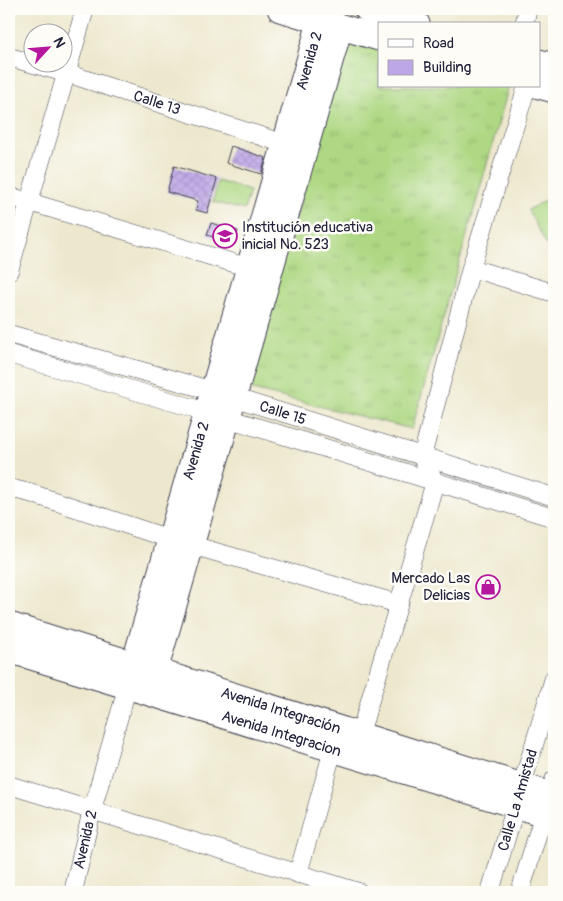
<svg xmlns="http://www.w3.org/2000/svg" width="563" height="901" font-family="Pangolin,sans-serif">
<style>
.grass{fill:url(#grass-tufts);stroke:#687d5f}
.green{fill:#aed883;stroke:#687d5f}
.building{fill:url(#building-cross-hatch)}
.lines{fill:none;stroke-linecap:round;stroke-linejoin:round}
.street-casing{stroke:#404051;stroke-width:19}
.secondary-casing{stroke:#404051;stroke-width:27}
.street{stroke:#fff;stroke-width:18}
.secondary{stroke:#fff;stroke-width:25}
.labels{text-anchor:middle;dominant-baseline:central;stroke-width:5;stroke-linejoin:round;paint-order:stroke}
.street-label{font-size:15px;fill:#22223b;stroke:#fdfcf7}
.poi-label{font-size:15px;fill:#22223b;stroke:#fdfcf7;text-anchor:start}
</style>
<defs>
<pattern id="grass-tufts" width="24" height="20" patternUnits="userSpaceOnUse" patternTransform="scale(1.25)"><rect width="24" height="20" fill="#aed883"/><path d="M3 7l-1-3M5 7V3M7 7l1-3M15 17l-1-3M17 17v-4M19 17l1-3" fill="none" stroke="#95b972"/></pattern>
<pattern id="building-cross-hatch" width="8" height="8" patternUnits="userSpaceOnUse" patternTransform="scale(1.25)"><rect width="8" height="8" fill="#bea7e7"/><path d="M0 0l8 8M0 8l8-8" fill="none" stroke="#a38fc7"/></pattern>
</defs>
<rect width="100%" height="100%" fill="#fdfcf7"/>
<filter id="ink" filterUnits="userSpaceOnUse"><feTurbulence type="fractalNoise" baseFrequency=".02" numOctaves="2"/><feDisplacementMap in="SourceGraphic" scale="10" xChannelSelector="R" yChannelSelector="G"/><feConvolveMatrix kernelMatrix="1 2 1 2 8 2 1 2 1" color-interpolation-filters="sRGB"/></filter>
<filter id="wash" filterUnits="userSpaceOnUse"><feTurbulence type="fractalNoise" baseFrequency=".0096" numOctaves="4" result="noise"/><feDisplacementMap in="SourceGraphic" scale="20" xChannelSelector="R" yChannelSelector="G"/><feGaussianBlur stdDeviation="1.12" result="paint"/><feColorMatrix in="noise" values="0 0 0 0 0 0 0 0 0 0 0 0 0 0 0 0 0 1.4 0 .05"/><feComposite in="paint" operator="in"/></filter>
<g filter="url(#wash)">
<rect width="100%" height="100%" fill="#ede8cd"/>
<path class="grass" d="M351 32 379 40V86H509L412 429 245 388Z"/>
<g class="green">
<path d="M218 181 250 191 244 210 213 202Z"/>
<path d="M554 195V259L528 210Z"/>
</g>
<g id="blocks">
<g class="building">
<path d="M231 146 266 158 261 174 226 163Z"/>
<path d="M174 166 217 179 207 213 196 210 198 201 167 192Z"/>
<path d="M211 223 238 231 234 244 207 235Z"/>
</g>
</g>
</g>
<g filter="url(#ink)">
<use href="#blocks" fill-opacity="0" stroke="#404051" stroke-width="1"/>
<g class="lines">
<g class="street-casing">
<g id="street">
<path d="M524 24 528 9"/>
<path id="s1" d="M9 57 66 73 294 147"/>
<path d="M9 196 260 271"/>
<path d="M471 268 554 293"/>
<path d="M9 271 85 9"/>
<path id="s2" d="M9 334 213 391 554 497"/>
<path d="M9 354 207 412 554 518"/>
<path d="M9 488 30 493 170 539 399 604"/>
<path d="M360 734 435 482 422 457 471 268 527 86"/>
<path d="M9 785 359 892"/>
<path d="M298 874 336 739"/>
<path id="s3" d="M73 892 92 810 131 675"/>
<path id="s4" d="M490 892 554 678"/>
<path d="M520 892 554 780"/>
</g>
</g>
<g class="secondary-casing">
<g id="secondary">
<path d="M280 9 379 38"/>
<path d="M367 9 417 24"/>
<path d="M539 62 554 66"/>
<path d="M539 86 554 90"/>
<path id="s5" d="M9 625 554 796"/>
<path id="s6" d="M9 650 554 817"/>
<path id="s7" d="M134 664 324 9"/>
<path d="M155 671 340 27"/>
</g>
</g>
<use href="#street" class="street"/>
<use href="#secondary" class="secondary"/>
</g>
</g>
<defs>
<g id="school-ring" transform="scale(1.25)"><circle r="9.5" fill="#fdfcf7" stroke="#b5179e" stroke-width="1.5"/><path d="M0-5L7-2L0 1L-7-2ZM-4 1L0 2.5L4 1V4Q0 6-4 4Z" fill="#b5179e"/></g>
<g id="shop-ring" transform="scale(1.25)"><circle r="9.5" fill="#fdfcf7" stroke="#b5179e" stroke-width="1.5"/><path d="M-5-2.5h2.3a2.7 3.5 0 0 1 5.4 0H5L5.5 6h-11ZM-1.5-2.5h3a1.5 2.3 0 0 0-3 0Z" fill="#b5179e"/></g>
</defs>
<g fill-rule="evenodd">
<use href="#school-ring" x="225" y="236"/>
<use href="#shop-ring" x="488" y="587"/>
</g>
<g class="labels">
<g class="street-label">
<text stroke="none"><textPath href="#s7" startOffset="628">Avenida 2</textPath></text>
<text stroke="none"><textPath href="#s1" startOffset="155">Calle 13</textPath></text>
<text stroke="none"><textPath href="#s2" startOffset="285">Calle 15</textPath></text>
<text stroke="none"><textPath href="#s7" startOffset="222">Avenida 2</textPath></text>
<text stroke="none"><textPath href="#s5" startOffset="285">Avenida Integración</textPath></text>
<text stroke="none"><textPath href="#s6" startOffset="285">Avenida Integracion</textPath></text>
<text stroke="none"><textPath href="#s4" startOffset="96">Calle La Amistad</textPath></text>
<text stroke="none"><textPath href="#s3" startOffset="54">Avenida 2</textPath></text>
</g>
<g class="poi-label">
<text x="242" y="227">Institución educativa<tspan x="242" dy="17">inicial No. 523</tspan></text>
<text x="470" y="578" text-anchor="end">Mercado Las<tspan x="470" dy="17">Delicias</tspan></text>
</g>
</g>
<rect width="563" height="901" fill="none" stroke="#fdfcf7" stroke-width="30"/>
<rect x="378" y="22" width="162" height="65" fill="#fdfcf7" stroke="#a5a5ac"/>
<rect x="388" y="39" width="25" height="8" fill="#ffffff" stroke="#a5a5ac"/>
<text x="423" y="48" font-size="15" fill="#22223b">Road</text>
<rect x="388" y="60" width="25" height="15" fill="#bea7e7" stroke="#a5a5ac"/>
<text x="423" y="72" font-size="15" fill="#22223b">Building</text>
<g transform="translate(48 48) rotate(64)"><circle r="24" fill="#fdfcf7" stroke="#a5a5ac"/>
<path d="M0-4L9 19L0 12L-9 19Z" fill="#b5179e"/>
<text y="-8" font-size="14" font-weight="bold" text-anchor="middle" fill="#22223b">N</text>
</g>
</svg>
